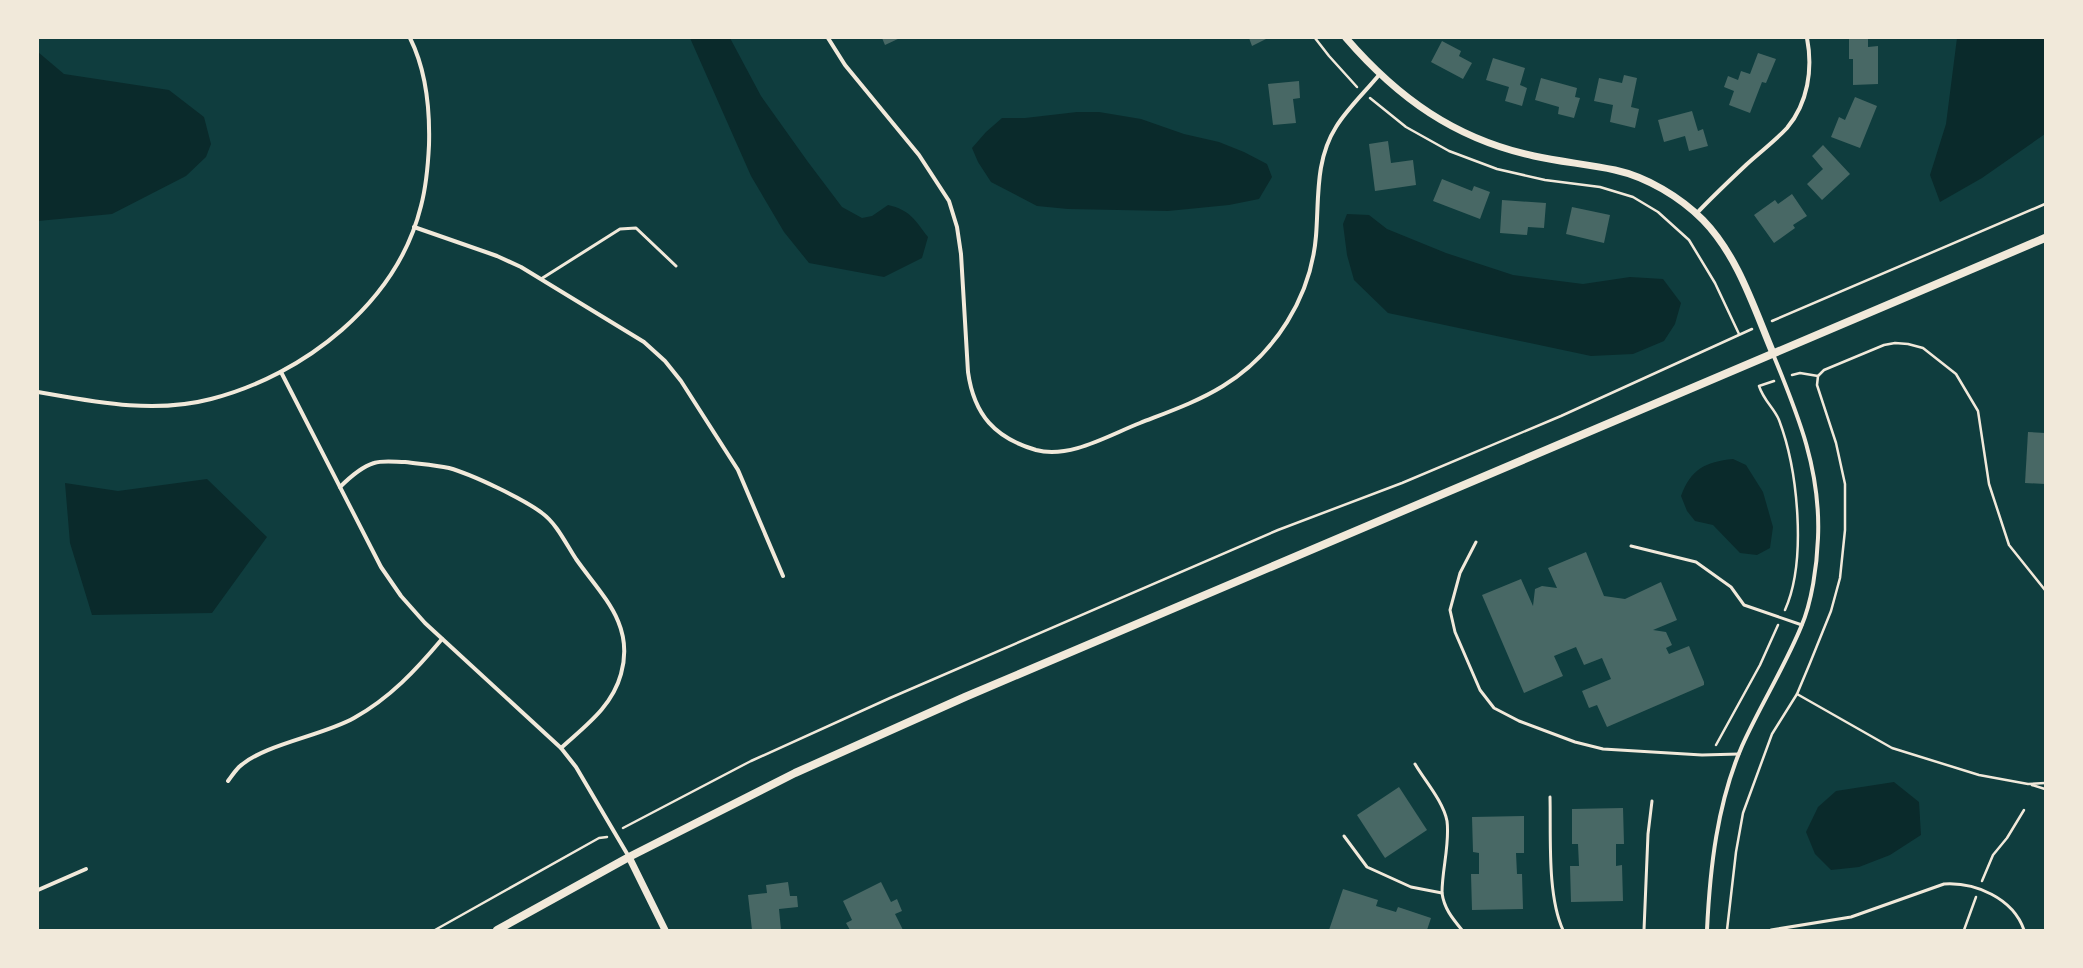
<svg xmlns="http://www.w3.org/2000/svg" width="2083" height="968" font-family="Overpass,sans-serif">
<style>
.water{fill:#0a2a2b}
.building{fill:#486865}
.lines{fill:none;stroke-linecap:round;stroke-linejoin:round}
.path{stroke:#f1e9da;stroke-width:2.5}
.service{stroke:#f1e9da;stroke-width:3}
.minor{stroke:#f1e9da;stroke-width:4}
.tertiary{stroke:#f1e9da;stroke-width:7}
.secondary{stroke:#f1e9da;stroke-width:8}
</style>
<rect width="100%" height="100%" fill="#0f3d3e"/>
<g class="water">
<path d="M690 38H730L761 96 808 162 842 207 862 218 872 216 888 205C910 210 915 220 928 237L922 258 884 277 809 263 784 232 751 176Z"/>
<path d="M1957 38H2045V134L1982 178 1940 202 1930 175 1946 124Z"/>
<path d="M38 52 64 74 169 90 204 117 211 144 206 157 186 176 112 214 38 221Z"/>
<path d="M1077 112H1099L1141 119 1184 134 1219 142 1244 152 1267 164 1272 177 1259 199 1229 205 1168 211 1068 209 1037 206 991 182 978 162 972 148 986 132 1002 118H1025Z"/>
<path d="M1347 214 1369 215 1387 229 1446 253 1513 275 1583 284 1630 277 1663 279 1681 303 1675 324 1664 341 1633 354 1591 356 1388 313 1354 280 1347 255 1343 224Z"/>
<path d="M1733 459 1746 465 1763 492 1773 527 1770 548 1757 555 1740 553 1713 525 1695 521 1687 511 1681 496C1691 469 1705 462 1733 459Z"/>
<path d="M207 479 267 537 212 613 92 615 70 543 65 483 118 491Z"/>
<path d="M1894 782 1919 802 1921 835 1890 855 1859 867 1831 870 1815 854 1806 832 1818 807 1836 791Z"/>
</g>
<g class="building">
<path d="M882 38H900L885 45Z"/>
<path d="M1249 38H1268L1252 46Z"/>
<path d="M1849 38H1868V47L1878 46V84L1853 85V59H1849Z"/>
<path d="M1442 41 1461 51 1459 56 1472 63 1463 79 1431 62Z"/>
<path d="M1758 53 1776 59 1766 83 1762 82 1750 113 1729 105 1734 91 1724 87 1728 76 1738 80 1741 71 1750 74Z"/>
<path d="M1493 58 1525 68 1520 85 1527 88 1522 106 1505 101 1509 87 1486 80Z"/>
<path d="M1624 75 1637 78 1631 107 1639 109 1635 128 1610 122 1613 105 1594 101 1599 78 1622 83Z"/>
<path d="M1541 78 1577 88 1575 97 1580 98 1574 118 1558 114 1559 107 1535 100Z"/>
<path d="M1299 81 1300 98 1293 99 1296 123 1273 125 1268 84Z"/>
<path d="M1855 97 1877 106 1860 148 1831 137 1839 117 1845 120Z"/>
<path d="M1692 111 1698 131 1703 129 1708 146 1689 151 1685 136 1664 142 1658 120Z"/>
<path d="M1388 141 1391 163 1413 160 1416 185 1375 191 1369 144Z"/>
<path d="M1823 145 1850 174 1822 200 1807 184 1823 169 1812 156Z"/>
<path d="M1442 179 1472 191 1474 186 1490 192 1480 219 1433 201Z"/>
<path d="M1792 194 1807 216 1793 225 1795 228 1774 243 1754 215 1775 200 1778 204Z"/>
<path d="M1502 200 1546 203 1544 228 1528 227 1527 235 1500 233Z"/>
<path d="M1572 207 1610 215 1604 243 1566 234Z"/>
<path d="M2028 432 2045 433V484L2025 483Z"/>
<path d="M1586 552 1604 596 1625 599 1661 582 1677 620 1653 630 1666 632 1672 645 1666 648 1669 654 1689 646 1704 682V685L1607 727 1597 705 1589 708 1582 691 1611 679 1602 658 1584 665 1576 647 1554 656 1563 676 1524 693 1482 595 1521 579 1533 606 1535 589 1542 586 1557 588 1548 568Z"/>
<path d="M1399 787 1427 830 1385 858 1357 815Z"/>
<path d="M1623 808 1624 844H1616V866L1622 865 1623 901 1571 902 1570 866H1579L1578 844H1572V809Z"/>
<path d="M1524 816V853H1516L1517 874H1522L1523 909 1472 910 1471 874H1479V853L1473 852 1472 817Z"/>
<path d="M788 882 790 896H797L798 907 779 909 781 930H752L748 895 767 893 766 885Z"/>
<path d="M881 882 891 902 897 899 902 911 895 914 903 930H850L846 923 852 920 843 901Z"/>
<path d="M1343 889 1378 900 1376 906 1396 912 1398 907 1431 918 1427 930H1329Z"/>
</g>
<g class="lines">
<g class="path">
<path d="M1315 38 1329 56 1357 87"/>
<path d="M1370 98 1406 127 1449 151 1497 169 1545 180 1600 187 1633 197 1658 212 1689 240 1715 283 1739 334"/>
<path d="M1772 321 2045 204"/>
<path d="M1792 375 1800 373 1818 376"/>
<path d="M1774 381 1759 386C1764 401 1774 408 1779 420 1798 470 1807 561 1785 610"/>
<path d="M1797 694 1892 748 1979 775 2028 784 2045 783"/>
<path d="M1716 745 1760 665 1778 625"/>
<path d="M2032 785 2045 789"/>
<path d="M623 828 751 761 890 698 1278 530 1402 483 1561 416 1752 329"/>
<path d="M1982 881 1993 855 2007 838 2024 810"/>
<path d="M435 930 599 838 607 837"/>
<path d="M1727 930 1736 852 1743 813 1772 734 1797 694 1810 663 1831 611 1840 578 1845 530V484L1836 443 1817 385 1818 376 1824 370 1884 345 1895 343 1908 344 1923 348 1956 374 1978 411 1989 484 2009 545 2045 590"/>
<path d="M1964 930 1976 897"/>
</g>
<g class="service">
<path d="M541 279 620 229 636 228 676 266"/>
<path d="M1476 542 1460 573 1450 610 1455 632 1480 690 1494 708 1519 721 1575 742 1603 749 1702 755 1739 754"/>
<path d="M1631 546 1696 562 1731 587 1744 605 1802 625"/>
<path d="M1415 764C1425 781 1443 801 1447 821 1450 844 1442 869 1442 893 1444 908 1452 918 1462 930"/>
<path d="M1550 797C1551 836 1547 895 1563 930"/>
<path d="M1344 836 1367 867 1411 887 1442 893"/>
<path d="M1644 930 1648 834 1652 801"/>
<path d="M1771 930 1851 917 1944 884C1975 882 2013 898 2024 930"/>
</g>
<g class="minor">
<path d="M828 38 845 65 919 155 949 201 957 227 961 254 968 372C974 415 995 438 1036 450 1070 459 1109 435 1140 423 1168 412 1197 402 1223 386 1275 354 1311 297 1316 236 1319 199 1315 160 1336 127 1347 109 1365 92 1379 75"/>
<path d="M1696 214C1712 197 1729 181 1746 165 1759 153 1775 141 1787 128 1808 103 1813 69 1807 38"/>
<path d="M414 227 497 256 521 267 644 342 665 361 681 381 738 470 783 576"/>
<path d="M281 372 381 567 401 596 425 623 561 748 576 767 629 857"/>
<path d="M38 392C95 402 154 414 211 399 304 375 397 303 421 206 426 187 428 166 429 145 430 110 426 70 410 38"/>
<path d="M340 487C350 477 361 467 374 463 383 460 396 462 405 462 420 464 435 465 449 468 471 474 524 499 542 513 557 524 566 544 576 559 602 596 635 624 621 674 612 707 585 726 561 748"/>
<path d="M228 781C231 777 235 771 239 767 264 744 322 736 354 718 390 698 416 670 442 639"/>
<path d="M38 890 86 869"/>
<path d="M1707 930C1710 868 1717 804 1742 746 1760 706 1784 668 1801 627 1812 602 1817 565 1818 538 1821 470 1798 415 1773 354"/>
</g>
<g class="tertiary">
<path d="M1346 38C1398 98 1455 139 1534 156 1560 162 1588 164 1615 170 1647 177 1680 197 1703 220 1738 256 1754 308 1773 353"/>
<path d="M629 857 665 930"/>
</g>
<path class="secondary" d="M497 930 629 857 795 773 965 697 2045 238"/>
</g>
<rect width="2083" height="968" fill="none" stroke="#f1e9da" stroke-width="78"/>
</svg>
